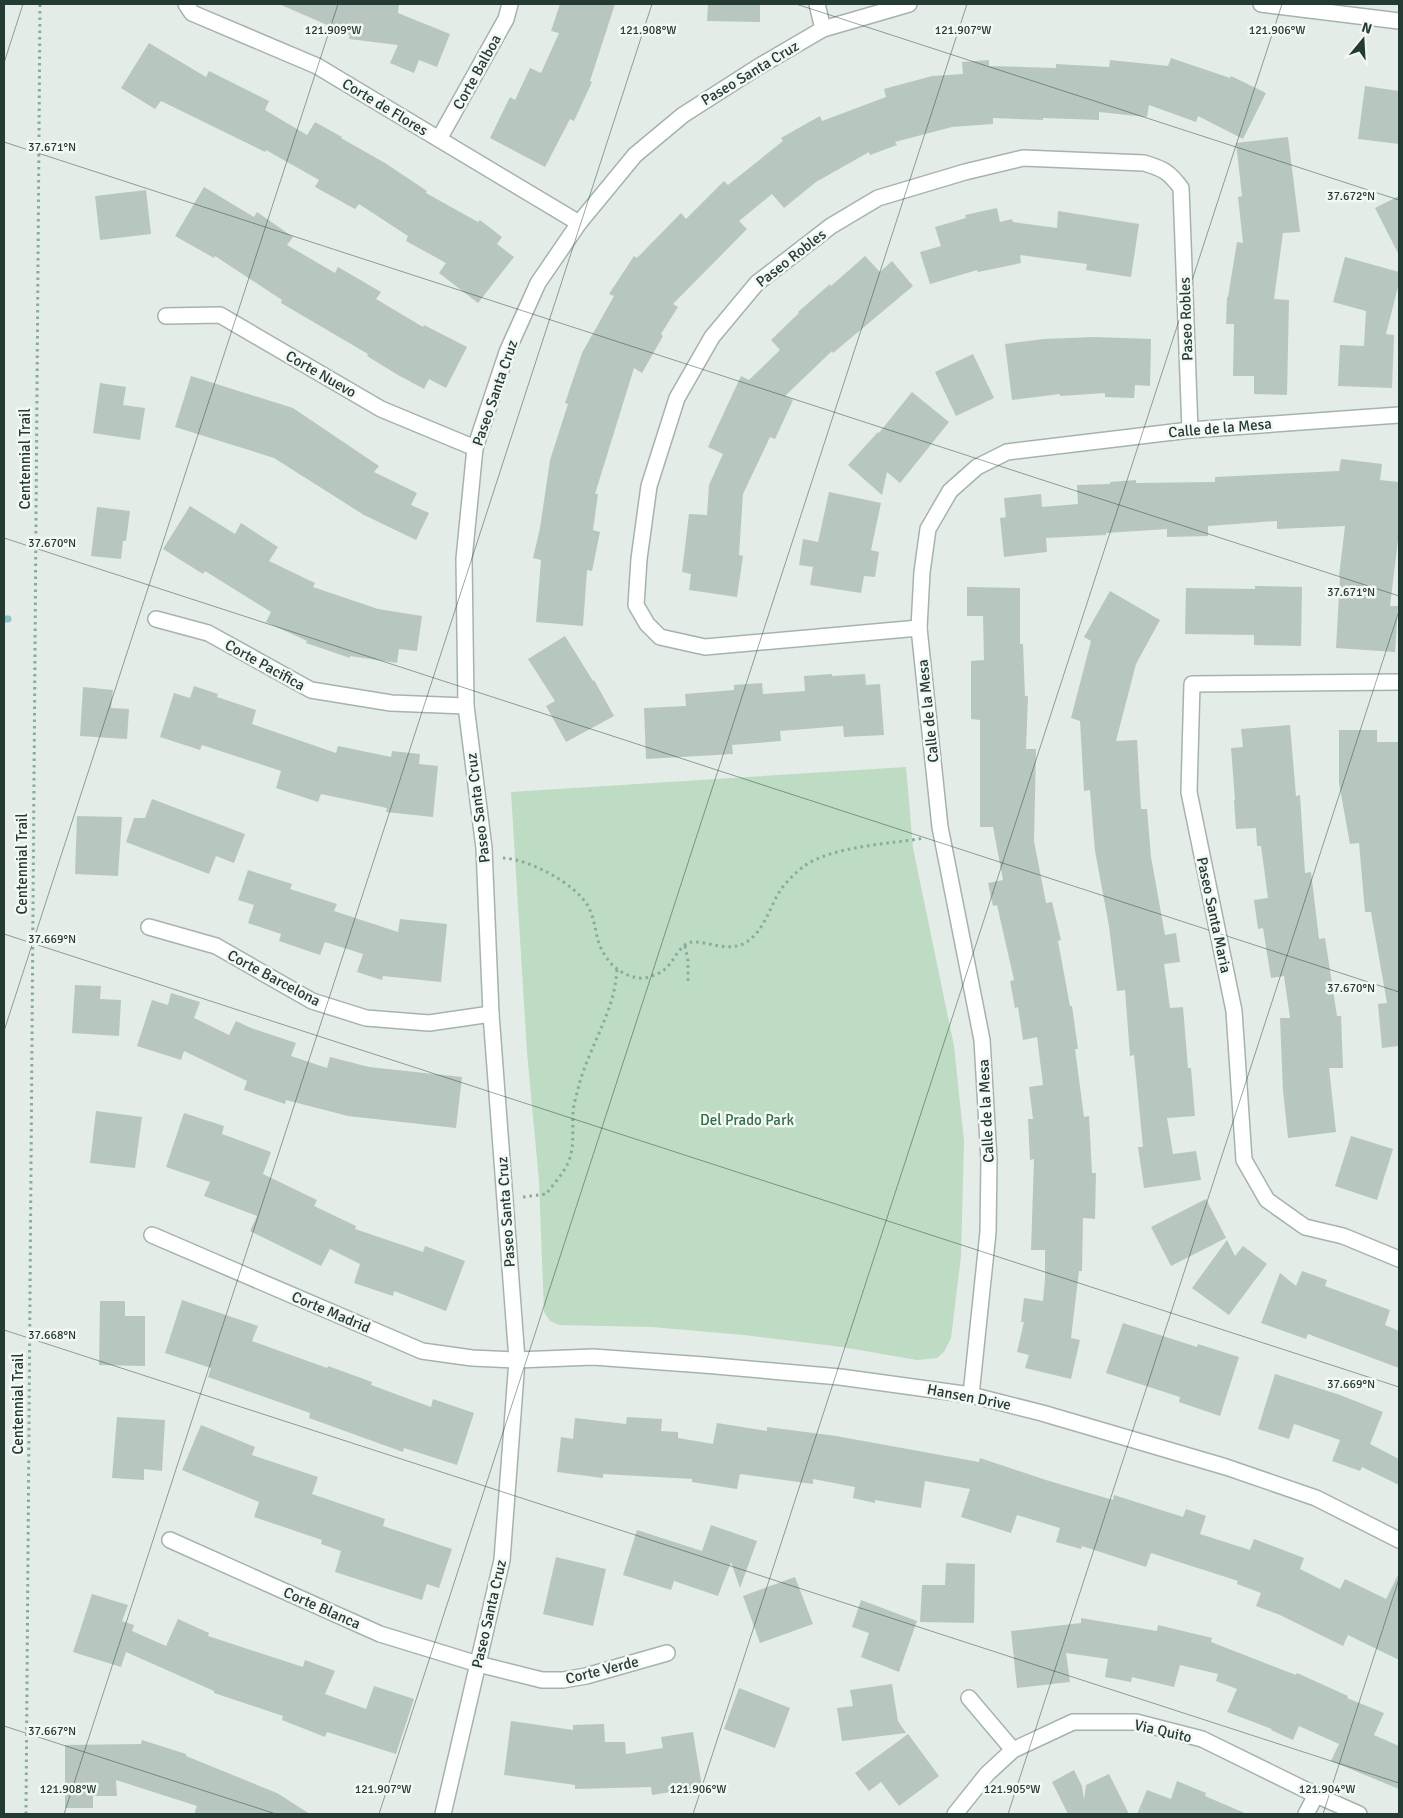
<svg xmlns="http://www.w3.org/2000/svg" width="1403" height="1818" font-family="Signika,sans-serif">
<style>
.green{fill:#bedbc3}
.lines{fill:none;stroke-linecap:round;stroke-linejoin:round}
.stream{stroke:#8fc8cc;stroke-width:7}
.building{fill:#b8c6c0}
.street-casing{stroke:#a6b3ad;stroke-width:18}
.path{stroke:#86ac9d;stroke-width:3;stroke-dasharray:2.5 4;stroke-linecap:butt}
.street{stroke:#fff;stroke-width:15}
.ticks{fill:none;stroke:#243b33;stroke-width:1;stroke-opacity:0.45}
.labels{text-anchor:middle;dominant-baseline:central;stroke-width:5;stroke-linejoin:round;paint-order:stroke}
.street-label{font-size:15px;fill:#243b33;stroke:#f3f8f5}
.park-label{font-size:15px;fill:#316f44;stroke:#f3f8f5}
.ticks-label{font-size:12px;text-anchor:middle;fill:#243b33;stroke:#f3f8f5;stroke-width:5;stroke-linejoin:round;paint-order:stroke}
</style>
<rect width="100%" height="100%" fill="#e3ece7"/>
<path class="green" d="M906 767 913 848 954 1046 964 1141 961 1256 951 1338 944 1352 937 1358 917 1360 842 1347 744 1335 652 1327 559 1325 550 1321 544 1312 539 1181 527 1052 511 792Z"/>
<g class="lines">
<path class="stream" d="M4 619H8"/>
</g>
<g class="building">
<path d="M279 4H399L398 13 450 34 437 67 419 60 414 73 390 63 398 45 349 39 350 35Z"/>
<path d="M560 4H615L590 81 592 82 574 121 570 119 545 167 490 138 510 97 515 100 530 68 541 73 559 33 551 31Z"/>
<path d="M708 4H760V22L707 21Z"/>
<path d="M149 43 206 77 209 71 269 101 265 110 307 135 315 122 342 137 341 138 385 163 427 191 426 193 478 222 480 220 502 237 497 244 514 257 478 303 439 273 446 263 406 241 408 236 359 204 355 209 315 187 319 180 266 150 265 152 161 101 155 109 121 88Z"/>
<path d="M1171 58 1230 78 1231 76 1266 93 1243 139 1198 116 1196 122 1149 105 1147 117 1099 112V120L1043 118V120L993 118V124L952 127 895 142 897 145 870 155 869 152 816 182 784 208 772 194 739 221 747 229 673 304 678 307 661 334 663 336 642 373 634 368 595 494H598L593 530 600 532 592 571 587 570 583 626 536 622 541 560 533 558 540 528 550 460 568 404 565 403 582 353 614 296 609 294 634 256 637 258 681 213 686 219 724 181 728 185 783 141 781 138 820 116 822 121 886 97 884 89 932 76 963 74 962 62 989 60V66L1056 68V64L1109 67 1110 60 1168 66Z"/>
<path d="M1365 86 1399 91V144L1358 139Z"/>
<path d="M1288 137 1300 232 1283 233 1274 299 1289 300 1287 395 1254 394V376H1233L1234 324H1226L1227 297H1228L1237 242 1243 243 1238 197 1242 196 1236 143Z"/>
<path d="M204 187 254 217 257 212 293 237 287 245 335 273 338 267 381 292 376 299 423 327 424 325 467 347 446 388 429 379 424 389 398 375 367 356 368 354 281 303 282 300 215 256 214 258 175 236Z"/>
<path d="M146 190 151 234 100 240 95 196Z"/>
<path d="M1399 196V255L1375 208Z"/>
<path d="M997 208 1000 222 1012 219 1013 222 1057 228 1058 211 1139 224 1131 277 1086 270 1087 264 1020 255 1021 263 978 272 977 270 930 284 920 252 941 246 935 227 966 218 965 215Z"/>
<path d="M865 256 880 272 892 261 913 286 833 353 832 351 785 396 793 400 775 439 770 437 743 494 739 555 743 556 737 597 689 590 691 574 682 572 689 514 707 515 709 485 723 454 708 447 741 376 749 380 780 350 771 340 799 313 798 312 830 284 831 286Z"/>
<path d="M1345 257 1399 272V283L1386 334 1394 335 1392 388 1338 386 1340 345 1364 346 1366 311 1333 302Z"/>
<path d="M1095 337 1151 339 1150 386 1135 385 1134 398 1105 397V393L1060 396V394L1012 400 1005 344 1044 339Z"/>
<path d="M973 354 994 398 956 416 935 372Z"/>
<path d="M191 376 293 408 379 466 374 472 417 493 411 505 429 513 416 540 364 515 274 458 175 427Z"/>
<path d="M100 383 126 387 123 405 145 408 140 440 93 433Z"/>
<path d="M912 392 949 422 900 483 887 472 882 495 848 465 878 432 879 433Z"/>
<path d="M1341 459 1382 464 1380 480 1399 482V532L1390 606H1398L1395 652 1336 648 1340 576H1339L1345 526 1277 529V521L1208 526V536L1167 537V529L1106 533V535L1046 538 1047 552 1004 557 1000 518 1006 517 1004 498 1041 494 1042 507 1078 504 1077 485 1110 484V482L1136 480V483L1215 482V477L1339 471Z"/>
<path d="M829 492 881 503 871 550 879 552 875 577 864 576 861 593 810 585 813 567 799 565 803 539 818 542Z"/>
<path d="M190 506 235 534 241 523 278 547 269 561 315 583 313 587 378 609 422 616 417 651 399 649 397 663 350 656V658L306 643 307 641 266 622 271 612 205 571 203 574 163 549Z"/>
<path d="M97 507 130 511 126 541H123L121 559 91 556Z"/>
<path d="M1255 586 1302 587 1301 646 1254 645V635L1185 634 1186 588 1255 589Z"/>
<path d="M967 587 1020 588V644H1023L1025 696H1028L1026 749H1036L1034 841 1046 903 1052 902 1061 940 1058 941 1070 1006H1072L1078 1049H1075L1084 1117 1089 1116 1092 1173H1096L1095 1219 1083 1218 1082 1271H1079L1071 1338 1080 1340 1071 1379 1025 1368 1029 1355 1017 1352 1024 1322H1021L1024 1298 1043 1301 1045 1279V1250H1031L1034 1159 1030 1160 1028 1119H1033L1029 1087 1043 1085 1037 1037 1023 1040 1018 1007 1015 1008 1010 981 1014 980 997 905 993 906 988 883 1003 880 993 827H980V720L971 719V661L984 660 983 616H967Z"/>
<path d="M1110 591 1160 620 1136 664 1116 741 1137 740 1141 809H1147L1151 857 1165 935 1176 933 1180 962 1164 964 1170 1008 1183 1007 1188 1068H1191L1195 1116 1167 1118 1173 1154 1196 1151 1201 1180 1144 1188 1138 1147H1143L1134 1055 1130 1056 1125 990 1117 991 1109 926 1095 851 1090 790 1084 791 1080 721 1071 718 1091 641 1084 637Z"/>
<path d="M565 636 593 681 594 680 614 716 566 742 546 706 555 701 528 659Z"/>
<path d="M832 674V676L865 674 866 685 880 684 884 735 844 737 843 726 780 731 781 741 732 745 733 754 646 759 644 708 686 706 685 694 734 690V685L762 683 763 694 805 691 804 676Z"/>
<path d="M194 686 218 694 217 697 256 710 252 724 336 753 338 746 391 757 392 751 420 754 419 764 438 766 433 817 386 812 387 808 321 794 318 802 276 788 281 771 202 745 200 750 160 737 174 693 190 698Z"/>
<path d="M83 687 113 690 111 708 129 709 127 739 80 736Z"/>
<path d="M1290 725 1296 796 1300 795 1305 873 1311 872 1319 939 1325 938 1337 1016H1341L1343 1068H1329L1336 1132 1288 1138 1283 1091 1280 1018H1290L1284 976 1271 978 1263 928 1258 929 1254 900 1268 898 1261 846H1257L1256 828 1236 829 1234 800H1235L1231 748 1243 747 1241 729Z"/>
<path d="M1339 730H1377V742H1399V1046L1382 1048 1378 1004 1387 1003 1371 912H1365L1359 843 1350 844 1339 783Z"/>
<path d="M152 799 245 834 234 863 216 856 209 874 126 842 134 818H145Z"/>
<path d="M77 816 122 817 118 876 75 874Z"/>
<path d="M248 870 292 884 290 889 337 904 334 911 398 932 400 919 447 924 441 982 383 976 382 980 357 972 363 954 325 942 320 955 279 941 281 934 248 923 254 905 238 900Z"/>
<path d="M75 985 101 986 100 999 121 1000 119 1036 72 1033Z"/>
<path d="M171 993 200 1002 194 1018 229 1035 236 1021 251 1028 296 1043 291 1056 327 1068 330 1057 369 1067 462 1077 456 1128 348 1116 286 1100 285 1104 244 1090 247 1081 184 1051 181 1060 137 1046 152 1000 168 1005Z"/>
<path d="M96 1111 142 1117 135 1168 90 1163Z"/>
<path d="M184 1113 224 1126 222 1134 271 1152 263 1174 317 1200 314 1206 356 1226 355 1229 423 1252 425 1246 465 1261 446 1311 394 1291 393 1296 354 1283 360 1264 330 1249 321 1266 250 1231 257 1216 204 1196 210 1182 166 1167Z"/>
<path d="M1351 1136 1393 1149 1377 1200 1335 1186Z"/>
<path d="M1206 1199 1226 1238 1171 1266 1151 1227Z"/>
<path d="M1227 1240 1235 1256 1243 1246 1267 1264 1229 1315 1192 1288Z"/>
<path d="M1302 1271 1327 1280 1325 1286 1390 1310 1385 1325 1399 1331V1368L1308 1334 1306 1339 1261 1323 1280 1273 1296 1286Z"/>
<path d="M182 1300 258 1326 252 1341 327 1368 328 1366 372 1382 371 1385 431 1407 433 1399 474 1413 457 1465 404 1448 403 1452 309 1418 310 1413 208 1377 211 1368 165 1353Z"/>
<path d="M100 1301H125V1316H145V1366L99 1365Z"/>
<path d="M1123 1323 1197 1347 1198 1344 1239 1357 1220 1416 1179 1402 1180 1397 1106 1373Z"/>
<path d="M1275 1374 1340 1395 1383 1412 1370 1444 1399 1459V1485L1362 1467 1360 1471 1332 1461 1340 1440 1294 1424 1289 1439 1258 1429Z"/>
<path d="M117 1417 165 1420 162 1471 144 1469V1480L112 1478Z"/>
<path d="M627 1417 662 1419 661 1431 678 1432V1438L713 1444 717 1423 767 1431V1427L836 1436 979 1462 980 1458 1046 1480 1113 1500 1114 1495 1183 1517 1186 1509 1206 1516 1200 1534 1250 1550 1254 1539 1304 1558 1300 1569 1340 1589 1345 1579 1386 1599 1399 1573V1660L1348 1635 1343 1646 1280 1615 1256 1606 1261 1593 1237 1584 1238 1581 1151 1553 1146 1567 1082 1546 1081 1549 1056 1542 1060 1528 1017 1515 1011 1533 961 1517 970 1489 925 1481 921 1508 875 1500V1503L853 1498 855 1487 813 1479V1484L740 1474 737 1489 692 1482V1479L603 1474V1478L557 1472 561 1437 573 1439 575 1418 626 1424Z"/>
<path d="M201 1425 255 1447 252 1455 318 1477 312 1494 385 1519 383 1526 452 1549 439 1588 427 1584 422 1600 335 1572 341 1551 321 1544 322 1540 254 1517 259 1502 182 1470Z"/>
<path d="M711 1525 757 1541 740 1588 731 1562 718 1596 674 1581 671 1590 623 1575 637 1530 702 1551Z"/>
<path d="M556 1557 606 1569 593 1626 543 1614Z"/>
<path d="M946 1563 975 1564 974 1623 920 1622 922 1585H945Z"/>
<path d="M795 1577 813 1624 760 1643 743 1596Z"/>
<path d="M92 1594 128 1605 122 1621 134 1625 132 1631 166 1646 178 1619 209 1633 208 1636 303 1667 305 1660 335 1671 325 1694 366 1709 374 1686 414 1699 396 1754 327 1732 325 1737 282 1720 283 1716 214 1693V1691L126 1652 121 1667 73 1652Z"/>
<path d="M861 1600 917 1621 899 1672 861 1657 869 1633 852 1627Z"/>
<path d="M1081 1618 1157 1631 1158 1625 1212 1638 1211 1642 1296 1675 1297 1673 1348 1696 1347 1698 1384 1713 1374 1735 1399 1746V1789L1331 1761 1339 1744 1299 1726 1293 1740 1271 1730 1272 1729 1227 1712 1237 1689 1216 1681 1218 1674 1180 1665 1174 1687 1132 1677 1131 1682 1105 1677 1108 1659 1066 1653 1070 1682 1017 1688 1011 1631 1081 1623Z"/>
<path d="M892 1684 898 1721 906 1733 842 1741 837 1708 853 1706 850 1690Z"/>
<path d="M739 1688 790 1708 775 1748 724 1729Z"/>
<path d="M511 1721 573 1730V1725L604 1724 605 1742H625L626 1754 663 1748 661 1737 693 1732 702 1787 652 1795 651 1787 575 1789V1785L504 1775Z"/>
<path d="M908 1734 939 1776 899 1806 881 1782 869 1791 855 1773Z"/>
<path d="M142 1740 186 1754V1756L277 1793 310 1814H194L197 1806 116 1780 117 1796H93V1808H65V1745L141 1744Z"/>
<path d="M1074 1770 1082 1786 1084 1800 1086 1785 1109 1774 1129 1814H1068L1052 1782Z"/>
<path d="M1177 1781 1206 1793 1205 1796 1247 1814H1137L1147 1790 1171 1799Z"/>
</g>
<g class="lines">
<g class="street-casing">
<g id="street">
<path d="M186 4 192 13 317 66 579 223"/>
<path d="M817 4 823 29"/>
<path d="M1261 4 1399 21"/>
<path d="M439 139 506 19 510 4"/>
<path d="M166 316 220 315 381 409 475 448"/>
<path d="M156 619 208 633 311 690 391 703 466 706"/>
<path d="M919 628 705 647 660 637 647 624 636 605 639 559 649 486 677 398 712 337 757 283 831 226 878 198 965 172 1023 158 1144 163C1164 169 1169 172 1181 188L1190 430"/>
<path d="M1399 682 1192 684 1189 792 1234 1011 1244 1160 1267 1200 1305 1227 1343 1236 1399 1259"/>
<path d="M149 927 216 946 312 1001 366 1018 429 1023 491 1014"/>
<path d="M152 1235 422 1351 472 1358 517 1360 593 1357 704 1365 840 1377 971 1395 1042 1413 1226 1467 1316 1498 1399 1540"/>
<path d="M971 1395 988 1232 989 1160 982 1040 940 827 919 628 922 572 928 529 950 491 977 467 1007 452 1190 430 1399 415"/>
<path d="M170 1540 380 1634 478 1664 542 1680H563L586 1676 667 1653"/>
<path d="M969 1698 1013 1750"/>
<path d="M443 1814 502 1560 517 1360 491 1014 484 848 466 706 464 559 475 448 507 352 538 283 579 223 635 155 683 115 758 67 823 29 909 4"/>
<path d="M955 1814 987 1774 1013 1750 1073 1722H1136L1202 1739 1316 1795 1359 1814"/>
<path d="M1306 1814 1316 1795"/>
</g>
</g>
<g class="path">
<path d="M503 858C529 859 577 884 589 908 594 918 595 929 598 940 604 960 619 976 640 978 644 979 648 977 651 976 672 971 672 955 686 944 696 936 726 954 745 943 763 932 768 912 778 894 784 884 795 873 804 866 833 846 889 844 925 838"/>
<path d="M685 946 688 961V983"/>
<path d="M523 1197 546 1194C553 1185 563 1174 568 1163 575 1147 572 1131 573 1114 573 1105 577 1094 579 1085 590 1045 615 1011 617 969"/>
<path d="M26 1814 40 4"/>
</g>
<use href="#street" class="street"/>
</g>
<path class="ticks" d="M796 4 1399 200M4 63 23 4M4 142 1399 596M4 538 1399 992M4 934 1399 1387M4 1031 338 4M4 1330 1399 1783M4 1726 276 1814M64 1814 652 4M379 1814 967 4M693 1814 1282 4M1008 1814 1399 611M1323 1814 1399 1579"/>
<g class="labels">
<g class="street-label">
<text transform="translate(477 72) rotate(-61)">Corte Balboa</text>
<text transform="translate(750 73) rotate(-31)">Paseo Santa Cruz</text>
<text transform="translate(385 107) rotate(31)">Corte de Flores</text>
<text transform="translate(791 258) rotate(-38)">Paseo Robles</text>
<text transform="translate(1186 319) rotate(-92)">Paseo Robles</text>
<text transform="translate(321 374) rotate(30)">Corte Nuevo</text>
<text transform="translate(495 393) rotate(-71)">Paseo Santa Cruz</text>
<text transform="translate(1220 428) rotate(-5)">Calle de la Mesa</text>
<text transform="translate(25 459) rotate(-90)">Centennial Trail</text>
<text transform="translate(265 665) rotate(29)">Corte Pacifica</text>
<text transform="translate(928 711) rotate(-96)">Calle de la Mesa</text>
<text transform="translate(478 808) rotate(-97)">Paseo Santa Cruz</text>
<text transform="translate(22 864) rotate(-90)">Centennial Trail</text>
<text transform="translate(1214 915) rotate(78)">Paseo Santa Maria</text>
<text transform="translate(274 978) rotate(28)">Corte Barcelona</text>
<text transform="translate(986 1111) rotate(-93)">Calle de la Mesa</text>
<text transform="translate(506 1212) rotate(-94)">Paseo Santa Cruz</text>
<text transform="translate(331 1312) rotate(23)">Corte Madrid</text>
<text transform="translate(969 1397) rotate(11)">Hansen Drive</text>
<text transform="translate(18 1404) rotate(-90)">Centennial Trail</text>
<text transform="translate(322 1608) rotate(24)">Corte Blanca</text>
<text transform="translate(489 1614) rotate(-77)">Paseo Santa Cruz</text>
<text transform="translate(602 1670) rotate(-14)">Corte Verde</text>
<text transform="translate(1163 1731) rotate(13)">Via Quito</text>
</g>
<g class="park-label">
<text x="747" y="1120">Del Prado Park</text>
</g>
</g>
<g class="ticks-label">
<text x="333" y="34">121.909°W</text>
<text x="648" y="34">121.908°W</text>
<text x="963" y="34">121.907°W</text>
<text x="1277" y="34">121.906°W</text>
<text x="52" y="151">37.671°N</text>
<text x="1351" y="200">37.672°N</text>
<text x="52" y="547">37.670°N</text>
<text x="1351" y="596">37.671°N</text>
<text x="52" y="943">37.669°N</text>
<text x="1351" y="992">37.670°N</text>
<text x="52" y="1339">37.668°N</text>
<text x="1351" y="1388">37.669°N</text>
<text x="52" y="1735">37.667°N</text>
<text x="68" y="1793">121.908°W</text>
<text x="383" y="1793">121.907°W</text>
<text x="698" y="1793">121.906°W</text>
<text x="1012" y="1793">121.905°W</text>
<text x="1327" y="1793">121.904°W</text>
</g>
<rect width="1403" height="1818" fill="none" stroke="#243b33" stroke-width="10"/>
<g transform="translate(1363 40) rotate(18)" stroke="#f3f8f5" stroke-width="4" paint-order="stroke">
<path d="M0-4L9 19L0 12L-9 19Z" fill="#243b33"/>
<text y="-8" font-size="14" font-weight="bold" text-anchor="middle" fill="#243b33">N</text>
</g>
</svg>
